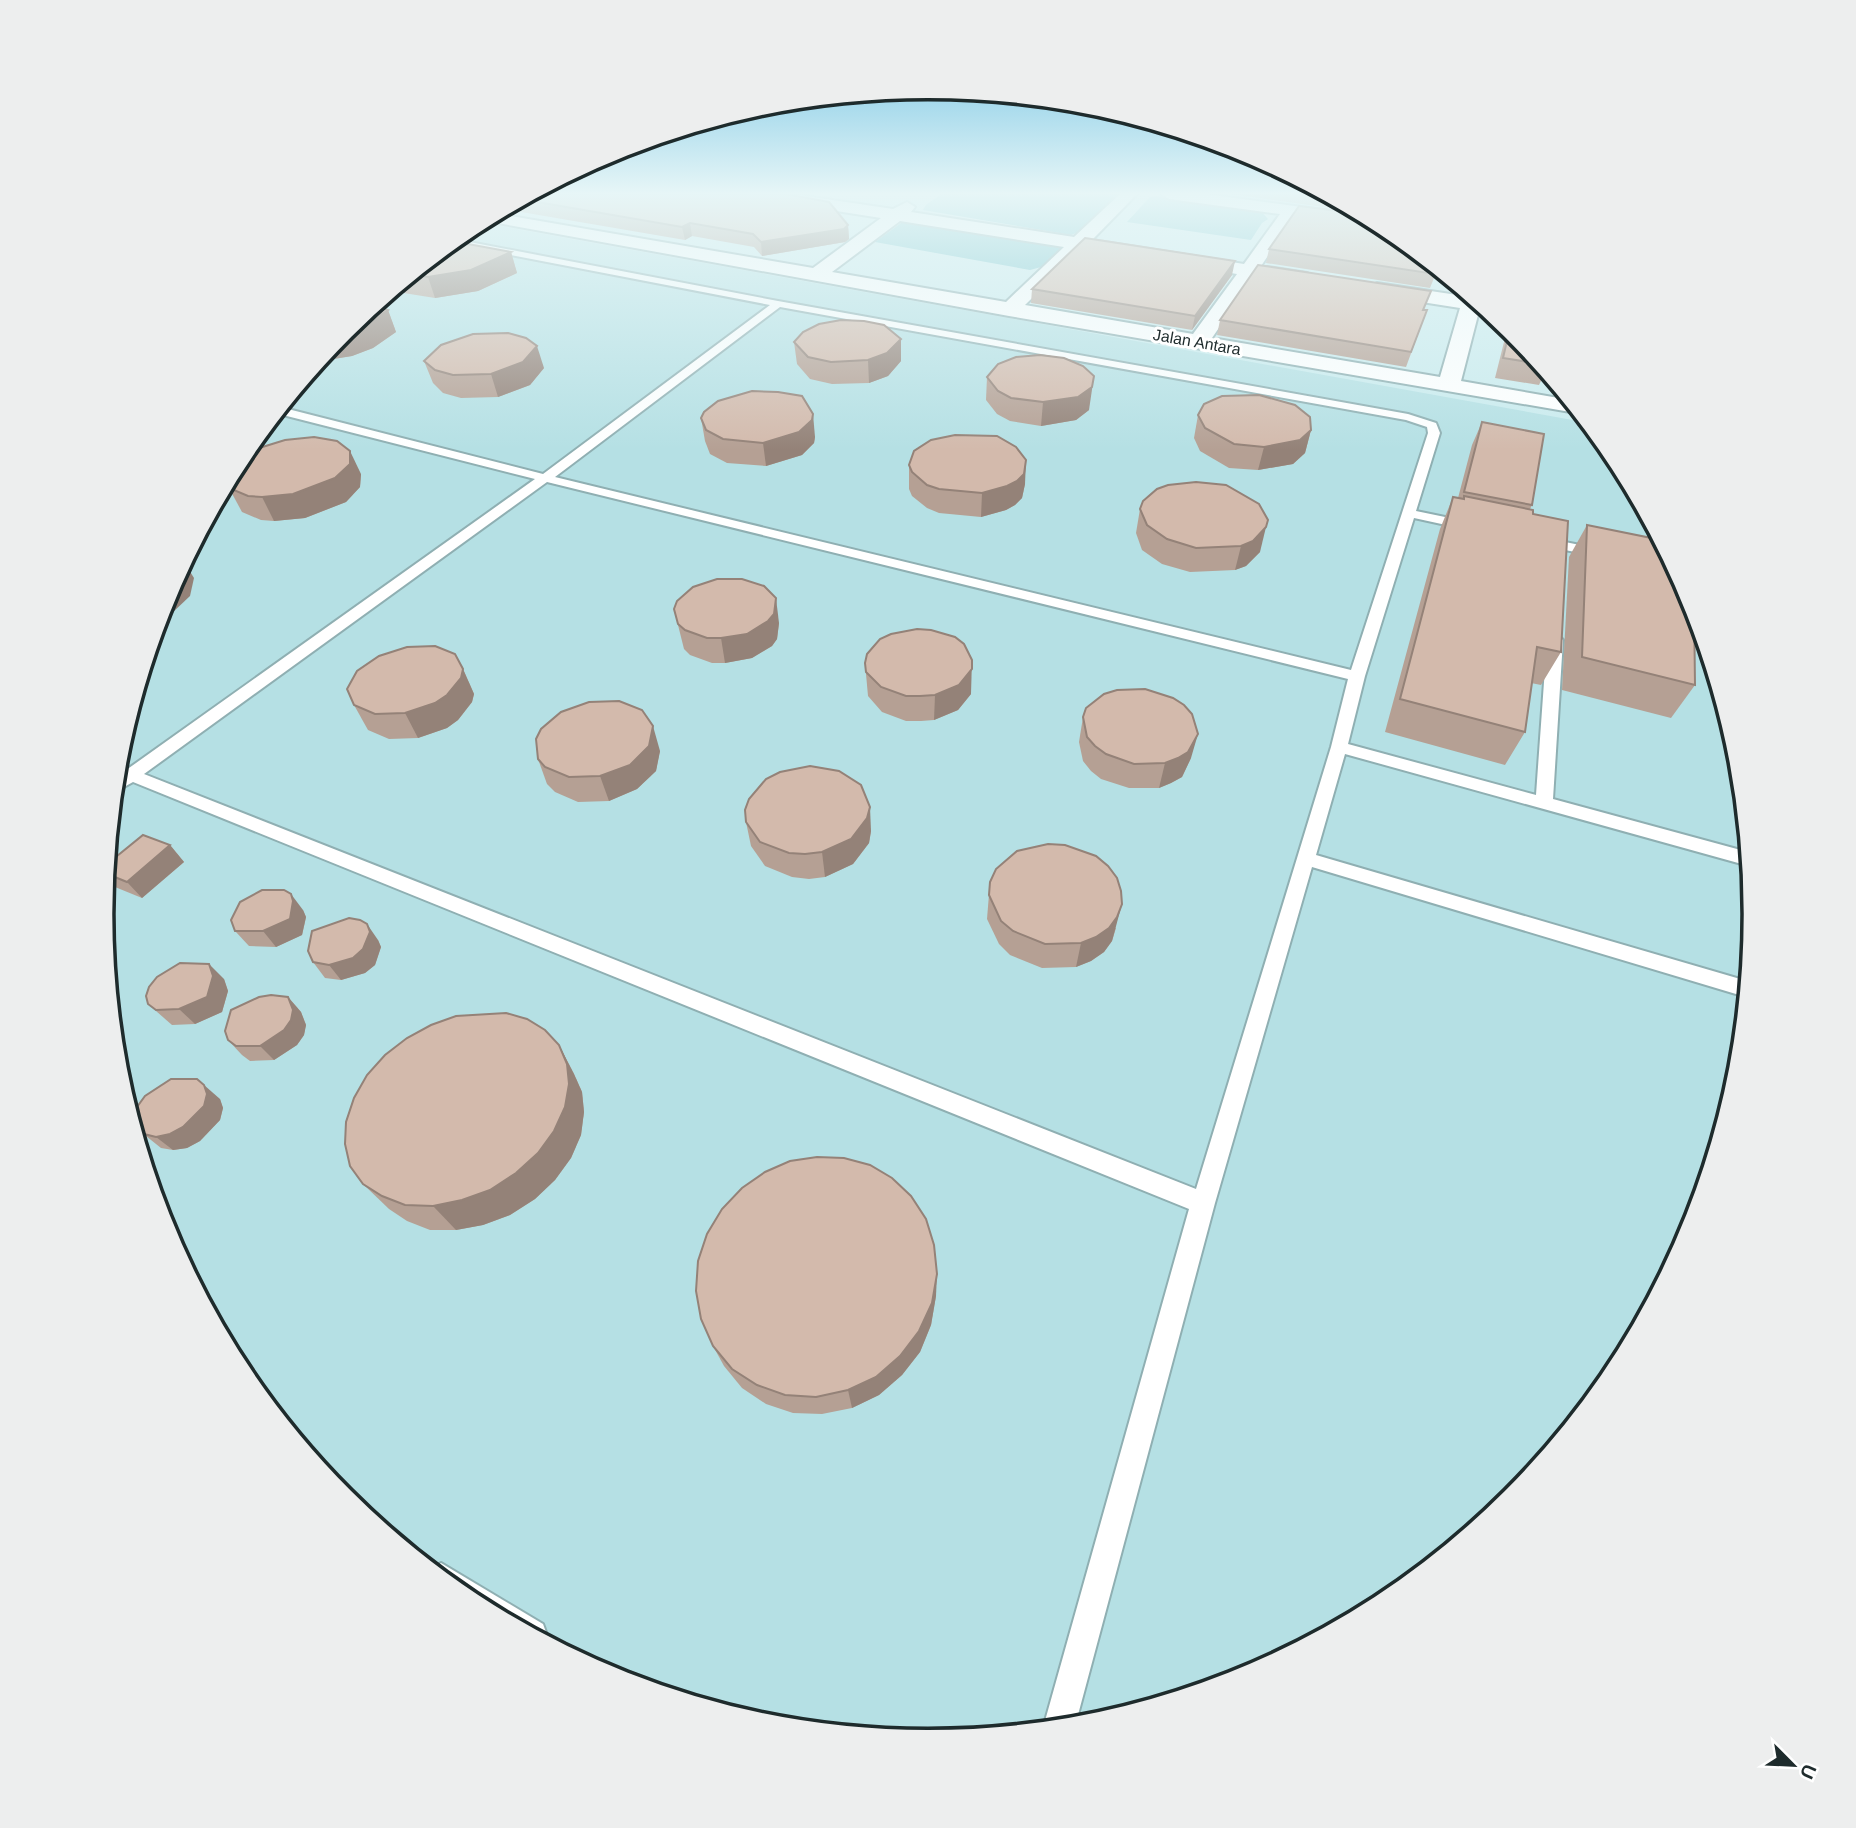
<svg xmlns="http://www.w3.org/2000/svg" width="1856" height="1828" font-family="Arial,sans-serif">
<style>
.built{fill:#b5e0e4}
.green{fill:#77c4cc}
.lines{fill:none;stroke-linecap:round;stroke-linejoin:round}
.service-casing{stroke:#8fafb2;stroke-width:4}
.minor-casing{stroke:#8fafb2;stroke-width:4}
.service{fill:#fff;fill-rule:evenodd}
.minor{fill:#fff;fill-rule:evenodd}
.wall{fill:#b5a094}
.shaded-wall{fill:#948278}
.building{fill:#d3baac;stroke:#948278;stroke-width:2}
.labels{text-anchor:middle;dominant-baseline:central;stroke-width:6;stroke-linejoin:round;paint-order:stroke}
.far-street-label{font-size:16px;fill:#1e2b2c;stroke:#fff}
.rim{fill:none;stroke:#1e2b2c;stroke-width:3.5}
</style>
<rect width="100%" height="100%" fill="#caebee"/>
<path class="built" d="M478 222 1589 423 1615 455 1692 598 1739 753 1754 914 1739 1076 1691 1231 1615 1374 1512 1499 1387 1601 1244 1678 1089 1725 928 1740 766 1725 611 1677 468 1601 343 1498 241 1373 164 1230 117 1075 102 914 117 752 165 597 241 454 344 329Z"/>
<g class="green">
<path d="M941 194H1120L1121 195 1081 231 1071 235 923 210 926 205Z"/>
<path d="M1156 196 1261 211 1268 219 1262 223 1251 240 1127 222 1150 197Z"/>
<path d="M913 221 1065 245 1041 267 1030 270 875 242 901 223Z"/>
</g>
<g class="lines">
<g class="service-casing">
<g id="service">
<path d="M454 239 778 301 1408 414 1436 423 1440 433 1416 511 1474 523 1476 526 1469 530 1414 518 1365 676 1348 744 1536 795 1547 640 1555 635 1560 637 1563 640 1553 799 1748 852 1749 866 1345 754 1316 855 1747 981 1746 997 1312 867 1215 1203 1075 1726 1043 1728 1189 1209 133 782 113 793 117 776 116 763 129 768 535 479 275 413 280 407 543 474 770 305 449 243ZM780 307 1406 420 1427 427 1428 433 1351 670 555 477ZM547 482 1348 679 1331 747 1196 1189 144 774Z"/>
<path d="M1540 537 1600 549 1607 553 1600 557 1535 544 1533 541Z"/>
<path d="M441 1563 543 1624 547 1635 544 1642 468 1601 430 1569Z"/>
</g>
</g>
<g class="minor-casing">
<path id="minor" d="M753 194H792L893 209 907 202 915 207 911 212 1074 237 1120 194H1137L1092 240 1244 264 1280 214 1169 199 1161 194H1205L1355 214 1358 218 1349 223 1295 216 1261 266 1307 273 1317 279 1307 285 1254 276 1212 338 1440 377 1460 308 1377 295 1367 289 1377 283 1464 296 1467 293 1488 309 1479 311 1461 381 1570 400 1582 414 1009 316 481 220 494 213 813 268 881 218 761 199ZM900 221 1064 247 1006 302 832 272ZM1082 249 1237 274 1193 334 1025 305Z"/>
</g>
<use href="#service" class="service"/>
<use href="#minor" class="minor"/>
</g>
<g class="wall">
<path d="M531 194 848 225 849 239 845 242 762 256 754 247 692 236 685 240 503 209Z"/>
<path d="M1230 194H1325L1359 212Z"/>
<path d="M447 245 511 252 517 273 478 291 435 298 391 291Z"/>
<path d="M1269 249 1438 268 1430 288 1266 263Z"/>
<path d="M1232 275 1192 330 1031 303 1032 289Z"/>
<path d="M388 310 396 332 373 348 352 356 327 360H319L344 329Z"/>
<path d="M1427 310 1406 367 1217 335 1220 320Z"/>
<path d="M1508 326 1513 330 1546 370 1539 385 1495 378Z"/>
<path d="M794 342 901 361 888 376 869 383 832 384 810 379 797 364Z"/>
<path d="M424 361 544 368 530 385 498 397 461 398 443 393 433 383Z"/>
<path d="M987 377 1089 410 1076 420 1041 426 1010 421 997 414 986 400Z"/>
<path d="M1198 415 1311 430 1305 453 1293 464 1258 470 1229 468 1200 451 1194 438Z"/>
<path d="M701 418 815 437 814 443 802 455 766 466 727 463 710 454 705 441Z"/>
<path d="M1482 422 1532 505 1530 509 1533 514 1561 652 1541 685 1531 683 1525 732 1505 765 1385 732 1440 529 1453 497 1458 498 1472 445Z"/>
<path d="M909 465 1025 484 1022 498 1015 505 1006 510 981 517 939 513 927 508 912 496 909 489Z"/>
<path d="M361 474 360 487 346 502 305 518 274 521 261 520 242 512 229 488Z"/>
<path d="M1140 509 1260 552 1246 566 1235 570 1190 572 1162 564 1142 550 1136 533Z"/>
<path d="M1587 525 1695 685 1671 718 1562 690 1569 557Z"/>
<path d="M674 609 779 623 777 639 772 646 752 658 725 663H712L690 655 684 649Z"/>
<path d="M865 663 971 694 958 710 934 720 921 721H906L882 712 868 696Z"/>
<path d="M463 669 474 694 472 702 458 720 447 728 418 738 389 739 368 730 354 705Z"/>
<path d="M1083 717 1191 758 1182 777 1171 783 1159 788H1129L1101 779 1091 771 1083 761 1079 742Z"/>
<path d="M660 751 656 771 637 789 609 801 578 802 555 792 547 784 538 759Z"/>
<path d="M746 822 871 831 869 843 853 864 825 877 809 879 792 877 765 866 751 846Z"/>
<path d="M170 845 184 862 142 898 115 887 105 877 106 865Z"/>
<path d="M990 882 1116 928 1112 941 1104 952 1091 961 1076 967 1042 968 1010 955 999 944 987 919Z"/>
<path d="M303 910 306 917 302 935 276 947 249 946 235 931Z"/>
<path d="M378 940 381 947 375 965 365 973 341 980 325 978 313 962Z"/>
<path d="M224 979 228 991 222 1012 195 1024 172 1025 148 1004Z"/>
<path d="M288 997 301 1012 306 1025 304 1035 297 1045 274 1060 250 1061 242 1055 228 1040Z"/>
<path d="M559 1045 574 1074 582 1092 584 1112 581 1135 571 1158 555 1180 535 1199 510 1215 483 1225 456 1230H430L407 1221 389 1209 363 1184Z"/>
<path d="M220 1099 223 1108 220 1120 200 1141 187 1148 173 1150 161 1148 136 1128Z"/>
<path d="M936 1296 931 1325 920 1352 902 1375 879 1395 852 1408 822 1414 793 1413 766 1404 742 1388 724 1366 713 1346Z"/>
</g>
<g class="shaded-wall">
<path d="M690 223 692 236 685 240 682 227Z"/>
<path d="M848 225 849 239 845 242 762 256 761 242Z"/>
<path d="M511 252 517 273 478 291 435 298 428 277Z"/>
<path d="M1235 261 1232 275 1192 330 1195 316Z"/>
<path d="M388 310 396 332 373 348 352 356 327 360 324 353 340 334Z"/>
<path d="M901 339V361L888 376 869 383 868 360Z"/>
<path d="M537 346 544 368 530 385 498 397 491 374Z"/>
<path d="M1094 376 1089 410 1076 420 1041 426 1043 402Z"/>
<path d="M813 414 815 437 814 443 802 455 766 466 763 443Z"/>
<path d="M1311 430 1305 453 1293 464 1258 470 1264 447Z"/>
<path d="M350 451 361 474 360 487 346 502 305 518 274 521 262 497Z"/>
<path d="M1026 460 1025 484 1022 498 1015 505 1006 510 981 517 982 493Z"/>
<path d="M1266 527 1260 552 1246 566 1235 570 1241 546Z"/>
<path d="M184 562 194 578 190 596 171 614 158 621 165 597Z"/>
<path d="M776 598 779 623 777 639 772 646 752 658 725 663 721 638Z"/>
<path d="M972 660 971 694 958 710 934 720 935 695Z"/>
<path d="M463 669 474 694 472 702 458 720 447 728 418 738 405 713Z"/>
<path d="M653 726 660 751 656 771 637 789 609 801 600 776Z"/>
<path d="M1198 734 1191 758 1182 777 1171 783 1159 788 1165 763Z"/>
<path d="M870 807 871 831 869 843 853 864 825 877 822 852Z"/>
<path d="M170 845 184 862 142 898 127 882Z"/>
<path d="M291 894 303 910 306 917 302 935 276 947 263 931Z"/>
<path d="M1122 904 1112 941 1104 952 1091 961 1076 967 1081 943Z"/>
<path d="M367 924 378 940 381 947 375 965 365 973 341 980 329 965Z"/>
<path d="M209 964 224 979 228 991 222 1012 195 1024 179 1009Z"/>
<path d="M288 997 301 1012 306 1025 304 1035 297 1045 274 1060 260 1046Z"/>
<path d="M559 1045 574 1074 582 1092 584 1112 581 1135 571 1158 555 1180 535 1199 510 1215 483 1225 456 1230 433 1206Z"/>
<path d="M204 1085 220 1099 223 1108 220 1120 200 1141 187 1148 173 1150 156 1137Z"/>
<path d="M937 1274 936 1296 931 1325 920 1352 902 1375 879 1395 852 1408 848 1390Z"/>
</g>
<g class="building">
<path d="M531 194H786L829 202 848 225 844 229 761 242 753 234 690 223 682 227 520 199Z"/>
<path d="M1299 206 1363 214 1388 227 1437 268 1435 274 1269 249Z"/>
<path d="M1085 238 1235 261 1195 316 1032 289Z"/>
<path d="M468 244 511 252 471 270 428 277 411 274 447 245Z"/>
<path d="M1258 265 1431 291 1423 310H1427L1411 352 1220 320Z"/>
<path d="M373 305 388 310 364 326 340 334 344 329Z"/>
<path d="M841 320 864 321 884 325 901 339 887 353 868 360 831 362 808 357 794 342 803 332 819 324Z"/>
<path d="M1510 328 1513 330 1541 364 1503 358Z"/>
<path d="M508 333 526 338 537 346 523 362 491 374 453 375 435 370 424 361 441 345 473 334Z"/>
<path d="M1040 355 1064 358 1083 366 1094 376 1092 387 1078 397 1043 402 1011 398 998 391 987 377 998 364 1016 357Z"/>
<path d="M752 391 778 392 802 396 813 414 812 420 799 432 763 443 723 439 706 430 701 418 704 412 718 401Z"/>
<path d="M1259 395 1295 405 1310 417 1311 430 1300 440 1264 447 1234 444 1205 428 1198 415 1204 404 1222 396Z"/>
<path d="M1482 422 1544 434 1532 505 1464 492Z"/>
<path d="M955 435 997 436 1016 447 1026 460 1024 474 1017 481 1007 486 982 493 939 489 927 485 912 472 909 465 914 451 931 440Z"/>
<path d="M314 437 337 441 350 451V464L335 478 293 494 262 497 248 496 229 488 226 482 239 459 256 449 285 440Z"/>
<path d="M1196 482 1226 485 1259 504 1268 520 1266 527 1253 541 1241 546 1196 548 1167 539 1147 525 1140 509 1143 501 1157 489 1168 485Z"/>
<path d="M1464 496 1533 510V514L1568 521 1561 652 1537 647 1525 732 1400 699 1453 497 1464 499Z"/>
<path d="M1587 525 1661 540 1692 598 1694 604 1695 685 1582 657Z"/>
<path d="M717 579H742L764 586 776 598 774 614 768 621 747 634 721 638H707L685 630 678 624 674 609 677 601 693 587Z"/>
<path d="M917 629 931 630 955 637 964 644 972 660V669L959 685 935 695 920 696H906L881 687 866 672 865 663 867 654 880 639 891 634Z"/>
<path d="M435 646 455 654 463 669 461 678 447 695 435 703 405 713 375 714 354 705 347 689 357 671 379 656 407 647Z"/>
<path d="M1145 689 1173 698 1184 705 1192 714 1198 734 1188 752 1178 758 1165 763 1134 764 1106 754 1095 746 1087 737 1083 717 1086 708 1104 694 1117 690Z"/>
<path d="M619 701 642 710 653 726 649 746 630 765 600 776 569 777 545 767 538 759 536 739 541 729 561 712 589 702Z"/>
<path d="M810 766 839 771 861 785 870 807 867 818 851 839 822 852 805 854 789 853 760 842 746 822 745 810 749 799 766 779 780 772Z"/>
<path d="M143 835 170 845 127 882 105 873 106 865Z"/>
<path d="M1048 844 1065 845 1096 856 1108 866 1117 878 1121 891 1122 904 1117 917 1109 928 1096 937 1081 943 1045 944 1013 931 1001 921 989 895 990 882 996 869 1017 851Z"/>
<path d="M262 890H284L291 894 293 901 290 919 263 931H235L231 920 240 902Z"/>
<path d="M349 918 360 920 367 924 370 932 363 949 353 958 329 965 313 962 308 951 312 931Z"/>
<path d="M180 963 209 964 213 976 207 997 179 1009 156 1010 148 1004 146 996 149 987 157 977Z"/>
<path d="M271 995 288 997 293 1010 291 1020 284 1030 260 1046H236L228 1040 225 1031 231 1010 259 997Z"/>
<path d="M506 1013 527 1019 545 1030 559 1045 567 1064 569 1084 565 1107 554 1131 538 1153 516 1173 490 1190 462 1200 433 1206 405 1205 382 1196 363 1184 350 1166 345 1144 346 1122 354 1098 367 1075 385 1055 407 1038 431 1025 456 1016Z"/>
<path d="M171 1079H197L204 1085 207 1094 204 1106 183 1127 170 1134 156 1137 144 1134 136 1128 133 1118 137 1107 145 1096Z"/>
<path d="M817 1157 844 1158 870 1165 892 1178 911 1196 926 1219 934 1245 937 1274 932 1303 919 1331 900 1356 876 1377 848 1390 816 1397 785 1395 757 1385 732 1369 713 1346 701 1319 696 1291 698 1261 707 1234 722 1209 742 1188 765 1172 790 1161Z"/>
</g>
<linearGradient id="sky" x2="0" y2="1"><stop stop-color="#5fbbe0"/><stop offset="0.43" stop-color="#e7f6f7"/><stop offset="1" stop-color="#e7f6f7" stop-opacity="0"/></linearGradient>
<rect width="1856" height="450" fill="url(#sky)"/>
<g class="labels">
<g class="far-street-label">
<text transform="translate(1197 342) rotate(10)">Jalan Antara</text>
</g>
</g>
<path d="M0 0H1856V1828H0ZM114 914a814 814 0 1 1 1628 0a814 814 0 1 1-1628 0Z" fill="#edeeee" fill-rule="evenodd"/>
<path class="rim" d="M114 914a814 814 0 1 1 1628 0a814 814 0 1 1-1628 0Z"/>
<g transform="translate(1793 1765) rotate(114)" stroke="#ffffff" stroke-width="5" paint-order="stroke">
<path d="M0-5L12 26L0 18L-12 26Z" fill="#1e2b2c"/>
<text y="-10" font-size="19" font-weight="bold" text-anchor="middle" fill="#1e2b2c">U</text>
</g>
</svg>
